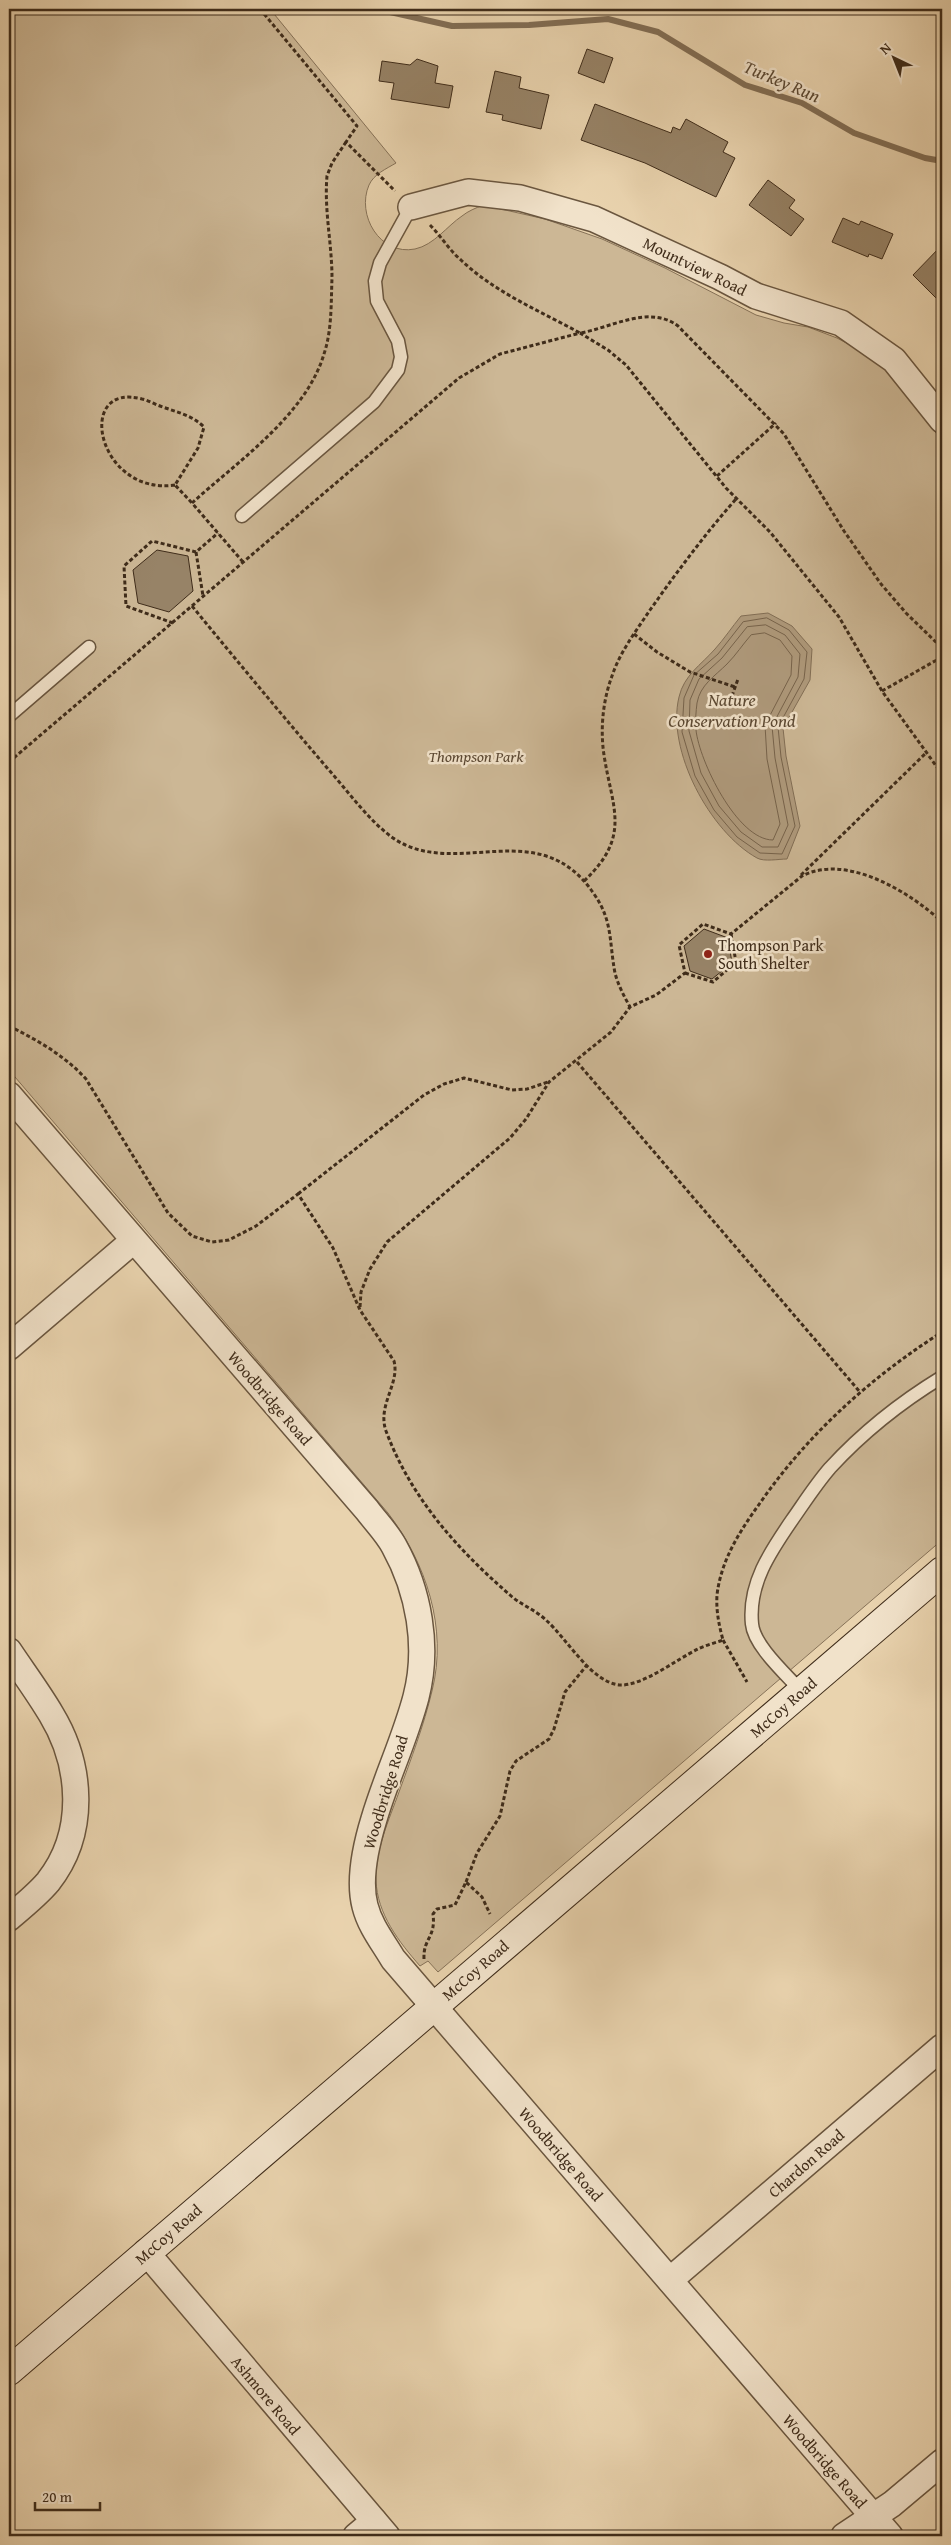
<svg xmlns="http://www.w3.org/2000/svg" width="951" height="2545" font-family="'Gentium Book Plus',serif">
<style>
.green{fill:#ccb795;stroke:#867258}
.water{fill:#af9a7c;stroke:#826e55}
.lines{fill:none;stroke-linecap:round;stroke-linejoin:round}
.shore{stroke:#77634b;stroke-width:1}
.stream{stroke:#826e55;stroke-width:6}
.building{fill:#978367;stroke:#3f2c1a}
.service-casing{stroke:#6a563f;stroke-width:15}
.minor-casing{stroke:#6a563f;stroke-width:28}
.secondary-casing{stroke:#3f2c1a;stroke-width:30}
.path{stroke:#3f2c1a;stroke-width:3;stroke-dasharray:4 2.5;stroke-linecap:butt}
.service{stroke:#f1e2ca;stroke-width:12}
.minor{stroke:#f1e2ca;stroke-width:25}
.secondary{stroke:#f1e2ca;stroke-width:28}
.poi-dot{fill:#8f2418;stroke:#f1e2ca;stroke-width:2}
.labels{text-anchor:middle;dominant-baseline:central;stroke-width:5;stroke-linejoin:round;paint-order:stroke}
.street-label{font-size:16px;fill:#3f2c1a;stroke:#f1e2ca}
.park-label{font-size:16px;font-style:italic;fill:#5b4833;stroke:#f1e2ca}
.poi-label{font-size:16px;fill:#3f2c1a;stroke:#f1e2ca;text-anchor:start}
.water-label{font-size:18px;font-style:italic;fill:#5b4832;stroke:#f1e2ca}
</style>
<rect width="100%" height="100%" fill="#e9d3ae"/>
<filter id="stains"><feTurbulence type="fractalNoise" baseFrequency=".004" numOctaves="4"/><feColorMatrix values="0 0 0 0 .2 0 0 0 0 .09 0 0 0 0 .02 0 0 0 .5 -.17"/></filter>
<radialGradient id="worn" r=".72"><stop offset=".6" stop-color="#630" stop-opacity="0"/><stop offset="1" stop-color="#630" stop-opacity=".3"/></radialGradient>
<path class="green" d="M9 9H270L396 163C386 169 374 174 369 185 356 215 380 256 415 249 434 245 447 226 462 216 468 211 476 208 483 205L545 219 602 239 665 268 756 315 784 323 808 327 837 338 869 355 898 382 942 441V1540L438 1972 428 1961 420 1966C399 1942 377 1914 376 1880 375 1850 389 1820 399 1792 411 1759 424 1725 432 1691 448 1628 426 1563 388 1513L9 1070Z"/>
<path class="water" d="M768 613 792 626 812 649 810 680 783 728 786 756 800 826 787 859C779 859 764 862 757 858 710 832 666 750 679 697 684 675 701 665 715 649 724 639 732 627 741 616Z"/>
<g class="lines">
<g class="shore">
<path d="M767 618 789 630 807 652 804 679 778 727 781 757 795 826 782 854 760 853 737 837 714 810 695 776 682 732 684 698 694 675 718 654 743 622Z"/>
<path d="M766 625 785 635 800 654 798 677 772 726 775 758 788 825 778 847H762L741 832 719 806 701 773 689 731 690 700 699 679 722 658 747 627Z"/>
<path d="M765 633 780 640 792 656 791 675 765 725 767 759 780 824 773 840C737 840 699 760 696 730 695 722 696 711 697 703 700 685 715 676 727 664 736 655 743 644 751 635Z"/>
</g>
<path class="stream" d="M377 9 452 26 529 25 608 19 658 32 745 85 802 103 854 133 925 158 942 161"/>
</g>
<g class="building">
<path d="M587 49 613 58 604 83 578 73Z"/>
<path d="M417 59 438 66 435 83 453 86 449 108 391 99 394 83 379 81 382 61 410 65Z"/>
<path d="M495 71 521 77 519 88 549 95 541 129 502 120 503 115 486 112Z"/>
<path d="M595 104 671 133 673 127 680 130 686 119 728 142 723 152 735 158 716 197 645 163 581 140Z"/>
<path d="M768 180 795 200 789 208 804 219 791 236 749 205Z"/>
<path d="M843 218 859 225 861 221 893 234 882 259 869 254 868 257 832 242Z"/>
<path d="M942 245V304L913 275Z"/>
<path d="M157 550 188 556 193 591 169 612 138 603 133 570Z"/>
<path d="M704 929 728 938 732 963 712 979 690 971 684 946Z"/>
</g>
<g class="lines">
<g class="service-casing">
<g id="service">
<path d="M242 516 374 402 398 370 401 357 398 341 377 301 375 281 380 263 411 207"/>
<path d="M9 716 89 647"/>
<path d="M801 1691C787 1675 754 1646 752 1624 748 1584 770 1552 792 1520 804 1503 816 1484 830 1468 863 1432 901 1402 942 1377"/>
</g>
</g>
<g class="minor-casing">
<g id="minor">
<path d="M411 207 468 192 520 198 594 219 720 277 756 296 841 323 894 360 942 420"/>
<path d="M9 1095 367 1510C376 1522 387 1533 394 1546 419 1591 429 1647 416 1697 405 1739 386 1778 374 1819 366 1845 358 1879 365 1906 370 1926 383 1942 393 1959L890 2536"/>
<path d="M9 1347 133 1241"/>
<path d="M9 1651C23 1672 38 1692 51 1714 82 1765 87 1833 48 1882 37 1895 22 1907 9 1918"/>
<path d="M146 2252 387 2536"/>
<path d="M670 2280 942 2047"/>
<path d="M356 2536 374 2521"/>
<path d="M844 2536 892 2504 942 2462"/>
</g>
</g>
<g class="secondary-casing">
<path id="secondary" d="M9 2371 942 1571"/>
</g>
<g class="path">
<path d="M260 9 357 126 346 142 395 191"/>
<path d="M430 225C441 236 449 250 461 260 494 292 540 311 580 333 611 328 649 304 678 326L784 434 844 531 881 584 906 613 942 648"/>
<path d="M717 476 776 423"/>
<path d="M175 485C97 496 74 381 142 399 148 400 154 404 160 406 176 412 192 415 204 427L198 448 175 485 192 503"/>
<path d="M196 552 203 596"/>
<path d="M243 562 192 503C237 462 306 415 324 354 332 330 331 303 332 278 332 244 324 210 327 176L332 163 346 142"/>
<path d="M192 606C237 661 282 715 328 769 348 791 368 820 393 838 456 881 539 812 594 894 613 921 609 942 615 973 618 985 624 996 630 1007"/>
<path d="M173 623 126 606 124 566 152 541 196 552 218 533"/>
<path d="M634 634 657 652 690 672 735 687"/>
<path d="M882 691 942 657"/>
<path d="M732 696 738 679"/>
<path d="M9 762 459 378 500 354 580 333 608 350 626 365 726 488 770 532 839 617 882 691 942 774"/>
<path d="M801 875 927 752"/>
<path d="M584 881C632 836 612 808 604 755 600 729 603 700 612 676 620 652 636 631 650 610 677 572 705 534 736 499"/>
<path d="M685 973 713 982 736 962 731 934"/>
<path d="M9 1026C37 1040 64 1055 86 1079L168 1213 192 1236 212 1242 229 1240 256 1226 298 1194 333 1248 360 1310 394 1361C400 1384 377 1405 386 1431 411 1498 457 1549 510 1595 521 1605 536 1610 547 1621 567 1639 592 1683 620 1685 643 1686 677 1659 698 1649 706 1645 715 1643 723 1640 719 1625 716 1611 717 1595 721 1560 740 1531 760 1503 809 1433 870 1378 942 1332"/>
<path d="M577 1062 860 1392"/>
<path d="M298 1194 424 1095 444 1084 464 1078 512 1090 527 1089 548 1082"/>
<path d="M360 1307 361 1292 370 1269 387 1242 510 1138 526 1119 549 1082 611 1032 630 1007 656 995 685 973 679 945 703 924 731 934 802 876C846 853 910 892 942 922"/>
<path d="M723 1640 747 1682"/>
<path d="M466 1882 477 1853 500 1816 510 1771 516 1761 549 1739 554 1729 565 1692 587 1665"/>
<path d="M424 1959C423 1938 436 1938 433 1914L437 1909 455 1905 466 1882 482 1897 490 1914"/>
</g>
<use href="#service" class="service"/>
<use href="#minor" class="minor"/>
<use href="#secondary" class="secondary"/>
</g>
<circle class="poi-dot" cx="708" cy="954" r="5"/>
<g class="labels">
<g class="street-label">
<text transform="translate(695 266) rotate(26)">Mountview Road</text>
<text transform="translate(270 1398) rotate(49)">Woodbridge Road</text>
<text transform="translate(783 1707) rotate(-41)">McCoy Road</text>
<text transform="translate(385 1792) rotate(-73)">Woodbridge Road</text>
<text transform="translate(475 1970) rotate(-41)">McCoy Road</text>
<text transform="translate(561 2154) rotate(49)">Woodbridge Road</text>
<text transform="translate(806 2163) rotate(-41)">Chardon Road</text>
<text transform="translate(168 2234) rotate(-41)">McCoy Road</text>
<text transform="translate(266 2395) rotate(50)">Ashmore Road</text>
<text transform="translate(825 2461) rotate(49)">Woodbridge Road</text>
</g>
<g class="park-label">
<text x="476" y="756">Thompson Park</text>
</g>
<g class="poi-label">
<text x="718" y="945">Thompson Park<tspan x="718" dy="18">South Shelter</tspan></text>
</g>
<g class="water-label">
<text transform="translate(782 81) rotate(23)">Turkey Run</text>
<text x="732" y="699">Nature<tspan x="732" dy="21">Conservation Pond</tspan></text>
</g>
</g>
<rect width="951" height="2545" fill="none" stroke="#e9d3ae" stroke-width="30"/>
<rect x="10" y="10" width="931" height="2525" fill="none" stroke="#3f2c1a" stroke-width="2.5"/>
<rect x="15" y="15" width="921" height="2515" fill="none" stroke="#3f2c1a"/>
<g transform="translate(894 58) rotate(317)" stroke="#f1e2ca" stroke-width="4" paint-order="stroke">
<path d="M0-4L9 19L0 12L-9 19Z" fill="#3f2c1a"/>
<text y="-8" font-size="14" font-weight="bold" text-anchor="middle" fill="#3f2c1a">N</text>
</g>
<path d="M35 2502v8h65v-8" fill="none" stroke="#3f2c1a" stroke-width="2.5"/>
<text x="42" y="2502" font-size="15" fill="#3f2c1a" stroke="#f1e2ca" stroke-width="4" paint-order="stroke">20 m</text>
<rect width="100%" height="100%" filter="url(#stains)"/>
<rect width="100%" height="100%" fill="url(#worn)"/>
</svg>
